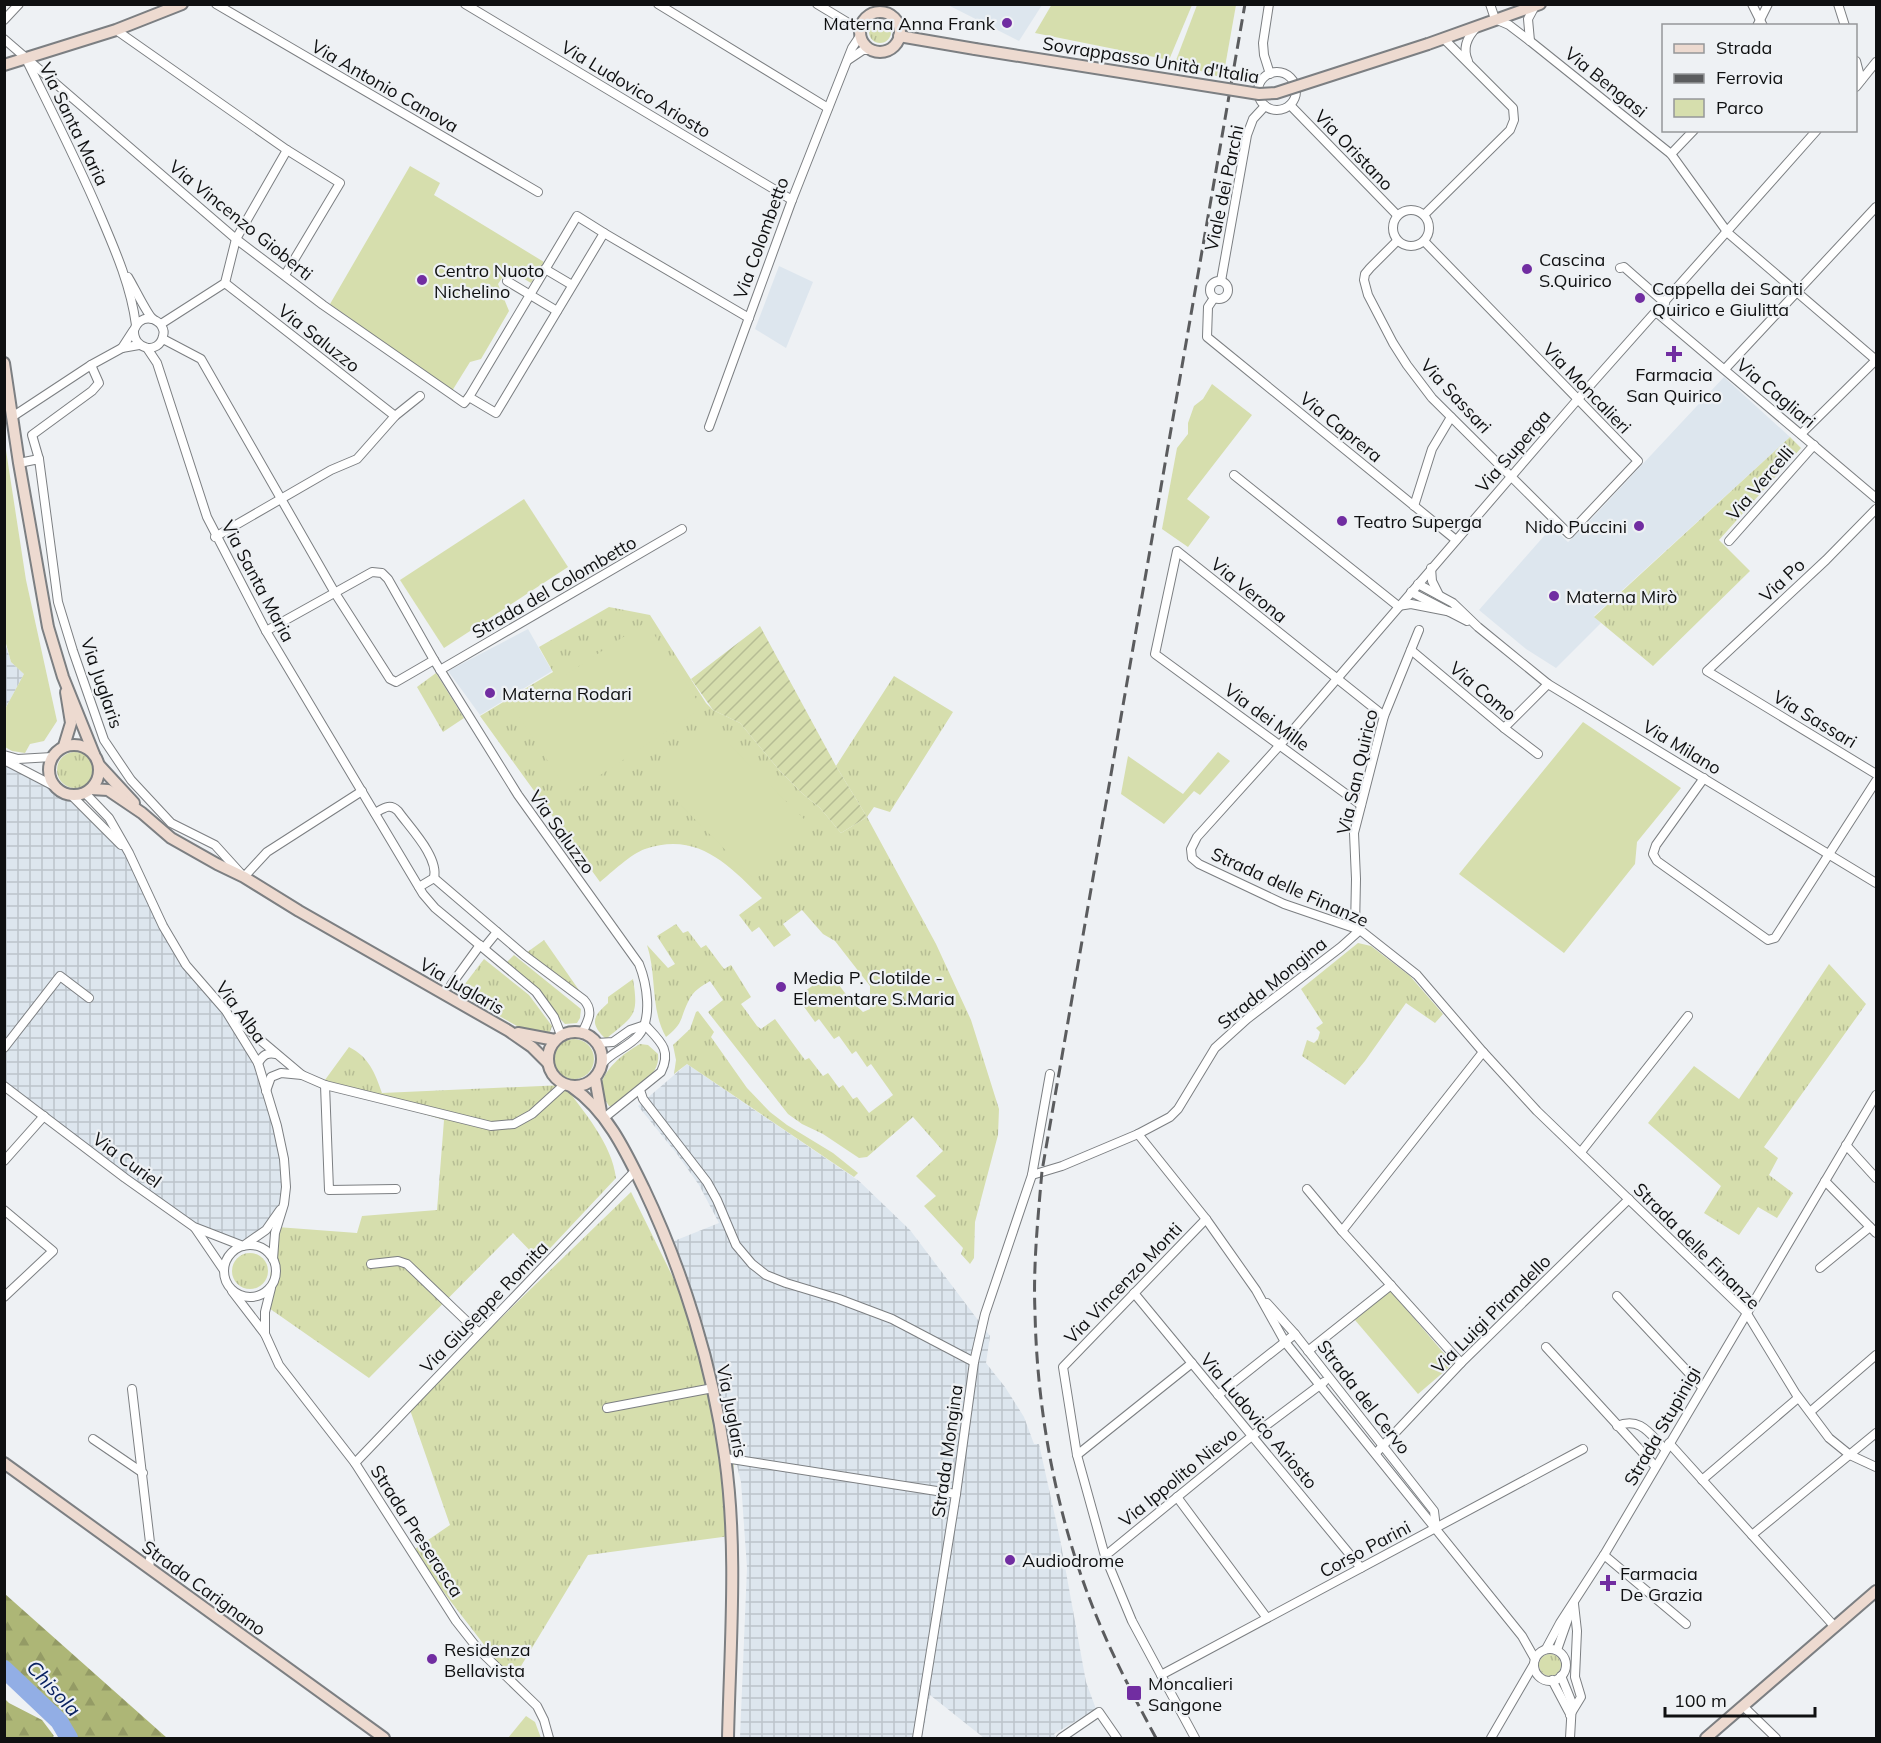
<svg xmlns="http://www.w3.org/2000/svg" width="1881" height="1743" font-family="Mulish,sans-serif">
<style>
.built{fill:#dde6ee}
.industrial{fill:url(#industrial-grid)}
.grass{fill:url(#grass-tufts)}
.forest{fill:url(#forest-firs)}
.park{fill:#d6dead}
.garden{fill:url(#garden-furrows)}
.lines{fill:none;stroke-linecap:round;stroke-linejoin:round}
.river{stroke:#92aee5;stroke-width:18}
.street-casing{stroke:#7c7f82;stroke-width:10}
.secondary-casing{stroke:#7c7f82;stroke-width:14}
.street{stroke:#fff;stroke-width:8}
.secondary{stroke:#eddad0;stroke-width:10}
.rail{stroke:#5b5c5e;stroke-width:3;stroke-dasharray:12 6;stroke-linecap:butt}
.secondary-bridge-casing{stroke:#7c7f82;stroke-width:14;stroke-linecap:butt}
.secondary-bridge{stroke:#eddad0;stroke-width:10}
.poi-dot{fill:#712da1;stroke:#eef1f4;stroke-width:2}
.labels{text-anchor:middle;dominant-baseline:central;stroke-width:4.5;stroke-linejoin:round;paint-order:stroke}
.poi-label{font-size:18px;fill:#0f1011;stroke:#eef1f4;text-anchor:start}
.street-label{font-size:18px;fill:#0f1011;stroke:#eef1f4}
.water-label{font-size:20px;font-style:italic;fill:#092261;stroke:#eef1f4}
</style>
<defs>
<pattern id="industrial-grid" width="8" height="8" patternUnits="userSpaceOnUse" patternTransform="scale(1.5)"><rect width="8" height="8" fill="#dde6ee"/><path d="M0 4h8M4 0v8" fill="none" stroke="#bcc4cb"/></pattern>
<pattern id="grass-tufts" width="24" height="20" patternUnits="userSpaceOnUse" patternTransform="scale(1.5)"><rect width="24" height="20" fill="#d6dead"/><path d="M3 7l-1-3M5 7V3M7 7l1-3M15 17l-1-3M17 17v-4M19 17l1-3" fill="none" stroke="#b6bd94"/></pattern>
<pattern id="forest-firs" width="22" height="20" patternUnits="userSpaceOnUse" patternTransform="scale(1.5)"><rect width="22" height="20" fill="#adb676"/><path d="M5 1l3.5 6h-7zM16 11l3.5 6h-7z" fill="#949b65"/></pattern>
<pattern id="garden-furrows" width="10" height="10" patternUnits="userSpaceOnUse" patternTransform="scale(1.5)"><rect width="10" height="10" fill="#d6dead"/><path d="M-1 1l2-2M0 10L10 0M9 11l2-2" fill="none" stroke="#b6bd94"/></pattern>
</defs>
<rect width="100%" height="100%" fill="#eef1f4"/>
<g class="built">
<path d="M948 5H1042L1019 41Z"/>
<path d="M779 266 813 282 786 348 755 329Z"/>
<path d="M1724 377 1790 437 1594 616 1601 623 1556 668 1526 649 1479 610 1552 527 1568 542 1581 530Z"/>
<path d="M528 629 552 671 480 715 448 671Z"/>
</g>
<g class="industrial">
<path d="M4 640 11 662 24 674 5 709Z"/>
<path d="M4 760 71 795 129 853 186 965 226 1011 258 1063 284 1159V1204L266 1230 243 1246 194 1227 5 1086Z"/>
<path d="M687 1064 859 1181 910 1230 990 1336 986 1363 1005 1387 1024 1417 1034 1444H1039L1060 1539 1086 1682 1096 1709 1054 1734 1056 1738H984L930 1695 922 1738H740L747 1568 741 1482 702 1320 674 1241 719 1223 699 1185 677 1154 638 1106Z"/>
</g>
<g class="grass">
<circle cx="880" cy="32" r="11"/>
<path d="M1790 437 1801 448 1719 540 1750 571 1653 666 1594 617Z"/>
<path d="M609 607 650 615 706 703 713 710 740 723 780 771 803 794 820 808 841 833 867 817 836 766 894 676 953 712 890 812 874 807 867 817 936 944 971 1020 999 1109 998 1135 975 1222 974 1258 970 1264 961 1254 963 1248 924 1206 936 1196 916 1176 943 1151 913 1117 867 1157 859 1158 823 1134 802 1124 788 1114 708 1012 723 1000 710 981C702 986 693 991 689 1000 679 1019 685 1022 666 1037 650 1009 657 975 647 945L668 968 675 964 657 936 676 924 683 933 688 931 701 948 706 945 724 969 731 965 751 997 741 1004 757 1026 761 1029 775 1019 805 1060 809 1058 823 1076 828 1073 839 1088 843 1085 853 1099 857 1097 869 1113 893 1095 871 1064 867 1067 856 1051 852 1054 839 1036 834 1039 819 1019 815 1022 797 997 830 973 851 1001 863 1012 870 1009V986L835 941 823 934 802 910 783 924 791 935 774 947 759 927 752 932 739 915 762 898C728 864 697 831 645 849 631 854 612 872 600 882L480 716 553 672 539 647Z"/>
<path d="M436 673 464 718 443 732 417 687Z"/>
<circle cx="75" cy="770" r="18"/>
<path d="M544 940 581 993 577 994 526 953Z"/>
<path d="M1358 943 1371 946 1410 976 1443 1014 1435 1023 1406 1003 1365 1061 1345 1085 1302 1056 1307 1040 1314 1043 1318 1039 1320 1032 1316 1028 1323 1023 1301 989Z"/>
<path d="M514 955 581 1009 580 1018 577 1023 565 1024 506 963Z"/>
<path d="M484 959 529 995 552 1026 549 1035 535 1036 458 993Z"/>
<path d="M1829 964 1866 1004 1764 1147 1778 1158 1769 1175 1793 1193 1777 1218 1758 1207 1739 1235 1704 1213 1721 1186 1648 1123 1694 1066 1739 1099Z"/>
<path d="M633 979C639 1017 634 1015 606 1039 590 1024 592 1017 608 1003V997Z"/>
<path d="M698 1011 714 1032 711 1037 747 1088 770 1112 787 1125 833 1153 858 1173 854 1177 687 1064 674 1074 676 1060 673 1045 690 1029 696 1012Z"/>
<circle cx="574" cy="1059" r="20"/>
<path d="M640 1044 648 1045 658 1054C661 1078 629 1094 613 1107L609 1106 599 1090C604 1069 622 1054 640 1044Z"/>
<path d="M349 1047C369 1057 375 1073 382 1093L564 1085C584 1112 612 1144 616 1178L539 1260 513 1233 369 1378 266 1306 277 1227 357 1233 362 1216 437 1210 444 1120 322 1084Z"/>
<path d="M631 1192 695 1322 734 1459 730 1536 588 1555 512 1681 412 1551 450 1525 409 1407Z"/>
<circle cx="250" cy="1271" r="18"/>
<circle cx="1550" cy="1665" r="11"/>
</g>
<g class="forest">
<path d="M5 1594 167 1738H73L59 1721 5 1669Z"/>
<path d="M4 1698 9 1703 42 1720 54 1736 52 1738H5Z"/>
</g>
<g class="park">
<path d="M1052 4H1192V5L1169 60 1035 33Z"/>
<path d="M1197 5H1236L1223 78 1175 63Z"/>
<path d="M410 166 440 183 434 195 544 262 531 283 516 274 502 278 498 284 509 311 481 359 470 362 452 391 330 304Z"/>
<path d="M1212 384 1252 415 1187 499 1210 517 1188 547 1162 529 1177 448 1188 434V423L1194 406 1203 399Z"/>
<path d="M5 444 26 580 57 721 44 741 30 744 25 753 12 751 5 747V709L24 674 11 662 5 640Z"/>
<path d="M524 499 568 567 444 648 400 580Z"/>
<path d="M646 622 702 708 570 795 514 709Z"/>
<path d="M1583 722 1681 788 1637 842 1635 864 1564 953 1459 874Z"/>
<path d="M707 723 810 825 755 880 653 777Z"/>
<path d="M1218 752 1230 761 1200 795 1194 791 1164 824 1121 794 1128 756 1183 794Z"/>
<path d="M1390 1290 1453 1364 1418 1394 1355 1320Z"/>
<path d="M526 1716 535 1722 541 1738H508Z"/>
</g>
<path class="garden" d="M760 626 836 766 867 817 841 833 820 808 803 794 780 771 740 723 713 710 691 679Z"/>
<g class="lines">
<path class="river" d="M4 1669 59 1721 69 1738"/>
<g class="street-casing">
<g id="street">
<path d="M216 4 538 192"/>
<path d="M465 4 792 200"/>
<path d="M658 4 828 108"/>
<path d="M817 4 860 30"/>
<path d="M1269 4 1263 43 1264 55 1270 74"/>
<path d="M1490 4 1495 19 1509 25 1530 41 1671 154 1728 233 1876 360"/>
<path d="M1752 4 1763 26"/>
<path d="M1838 4 1845 26"/>
<path d="M4 20 19 4"/>
<path d="M1757 26 1768 4"/>
<path d="M116 30 287 150 340 183 285 275"/>
<path d="M4 39 236 239 323 305 464 403 469 397"/>
<path d="M1530 41 1528 19 1535 6"/>
<path d="M848 60 863 50H871"/>
<path d="M1468 61C1462 48 1468 36 1477 27"/>
<path d="M1856 61 1861 80"/>
<path d="M28 63C53 114 79 165 101 217 116 252 131 287 136 325"/>
<circle cx="1277" cy="91" r="19"/>
<path d="M1856 87 1876 62"/>
<path d="M1290 105 1397 215"/>
<path d="M1817 130 1578 399 1280 745 1197 837 1191 849 1192 858 1199 864 1284 904 1360 930 1417 975 1483 1052 1537 1111 1746 1312 1796 1394 1829 1438 1850 1455 1876 1467"/>
<path d="M1671 154 1694 130"/>
<circle cx="1411" cy="228" r="18"/>
<path d="M1424 215 1510 130 1514 120 1513 108 1444 39"/>
<path d="M577 216 604 233 496 413 469 397Z"/>
<path d="M604 233 749 318"/>
<path d="M1397 241 1370 268 1365 274 1364 280 1368 295 1393 343 1407 365 1432 398 1569 534 1638 461 1424 241"/>
<path d="M1620 268 1624 267 1665 303"/>
<path d="M545 269 572 285"/>
<path d="M128 277C133 285 147 314 152 318 156 322 160 321 162 327 164 330 164 333 163 336 159 355 133 350 134 330 137 322 143 317 152 319"/>
<circle cx="1219" cy="290" r="9"/>
<path d="M507 281 557 311"/>
<path d="M1221 281 1247 135 1253 119 1265 106"/>
<path d="M225 283 395 416"/>
<path d="M1214 298 1208 307 1207 337 1456 540"/>
<path d="M1656 312 1876 498"/>
<path d="M161 324 225 283 236 239 287 150"/>
<path d="M133 331 122 348 139 345"/>
<path d="M163 339 201 359 335 593 390 679 396 682 434 660"/>
<path d="M147 348 157 363 207 517 266 631 423 894 435 908 536 992 554 1017 561 1035"/>
<path d="M1725 369 1876 207"/>
<path d="M12 417 91 365 122 348"/>
<path d="M709 427 792 200 852 48 860 36"/>
<path d="M1801 434 1876 360"/>
<path d="M39 459 32 435 92 391 99 383 91 365"/>
<path d="M19 463 39 459 58 602 73 651 104 740 131 780 171 823 215 845 244 877 267 852 362 791"/>
<path d="M1234 475 1398 606 1411 604 1452 612"/>
<path d="M1414 506 1432 449 1451 417"/>
<path d="M1876 509 1826 560 1707 671 1876 774"/>
<path d="M215 537 331 470 357 459 395 416 420 396"/>
<path d="M1729 541 1814 445"/>
<path d="M1431 568 1432 581 1439 595"/>
<path d="M1418 584 1453 603 1478 627 1548 684 1876 883"/>
<path d="M1411 592 1467 621"/>
<path d="M266 631 372 572 382 573 388 579 434 660 518 795 639 964C647 984 653 1019 638 1036 627 1048 611 1052 601 1065"/>
<path d="M1411 650 1504 728 1538 754"/>
<path d="M440 670 682 529"/>
<path d="M1504 728 1548 684"/>
<path d="M4 755 18 759 52 757"/>
<path d="M4 760 54 786"/>
<path d="M1704 778 1656 845 1653 854 1657 861 1768 940 1775 938 1876 781"/>
<path d="M85 793 109 818 129 853 163 926 186 965 226 1011 258 1063 277 1126 284 1159 286 1187 284 1204 275 1233 273 1259"/>
<path d="M71 795 121 845"/>
<path d="M1361 805 1155 654 1177 551 1384 716"/>
<path d="M375 813C384 808 390 803 398 811 410 828 439 857 434 878"/>
<path d="M419 887 434 878 524 955 584 1000C594 1011 588 1021 582 1033"/>
<path d="M1355 928 1356 879 1354 833 1384 716 1419 630"/>
<path d="M484 948 497 932"/>
<path d="M451 985 480 945"/>
<path d="M233 1017 302 1075 281 1073 271 1077 266 1091"/>
<path d="M597 1043 613 1042 630 1030 645 1025"/>
<path d="M4 1048 60 976 89 998"/>
<path d="M258 1063C263 1055 267 1052 276 1054"/>
<path d="M302 1075 325 1085 491 1126 514 1124 532 1114 564 1085"/>
<path d="M325 1085 329 1190 396 1189"/>
<path d="M4 1086 125 1178 194 1227 243 1246 266 1230 280 1210"/>
<path d="M640 1090 643 1099 707 1182 717 1200 736 1245 752 1264 766 1275 786 1283 839 1299 892 1319 974 1362"/>
<path d="M604 1118 661 1072C672 1050 660 1041 645 1025"/>
<path d="M1138 1134 1206 1219 1256 1290 1285 1342 1522 1636 1535 1659"/>
<path d="M1846 1145 1876 1178"/>
<path d="M1581 1152 1688 1016"/>
<path d="M4 1161 44 1116"/>
<path d="M1032 1175 1062 1166 1138 1134 1170 1117 1178 1109 1215 1048 1247 1019 1341 947 1360 930"/>
<path d="M1825 1181 1876 1233"/>
<path d="M1307 1189 1342 1231"/>
<path d="M4 1210 53 1251 4 1297"/>
<path d="M195 1228 223 1269"/>
<circle cx="250" cy="1271" r="26"/>
<path d="M371 1264 398 1261 407 1264 479 1333"/>
<path d="M1820 1268 1870 1227"/>
<path d="M232 1291 265 1334 279 1365 355 1463 456 1621 478 1649 537 1706 544 1720 549 1738"/>
<path d="M1134 1293 1361 1568"/>
<path d="M1617 1296 1702 1387"/>
<path d="M1267 1303 1295 1334 1434 1511 1436 1528"/>
<path d="M265 1334V1312L271 1288"/>
<path d="M1546 1347 1655 1466"/>
<path d="M1308 1351 1391 1285"/>
<path d="M1461 1363 1342 1231 1483 1052"/>
<path d="M132 1389 151 1551 149 1568"/>
<path d="M1218 1395 1295 1334"/>
<path d="M607 1408 713 1388"/>
<path d="M1810 1412 1876 1355"/>
<path d="M1617 1426C1640 1416 1650 1434 1665 1449"/>
<path d="M93 1439 143 1473"/>
<path d="M1669 1443 1835 1627"/>
<path d="M1376 1453 1461 1363 1629 1199"/>
<path d="M1077 1455 1192 1363"/>
<path d="M725 1458 956 1494"/>
<path d="M355 1463 635 1171"/>
<path d="M1702 1480 1798 1398"/>
<path d="M1177 1497 1267 1618"/>
<path d="M1752 1535 1876 1433"/>
<path d="M1604 1555 1686 1624"/>
<path d="M1105 1556 1252 1436 1324 1382"/>
<path d="M1546 1649 1560 1623 1604 1555 1876 1095"/>
<circle cx="1550" cy="1665" r="16"/>
<path d="M1557 1650 1570 1613"/>
<path d="M1161 1675 1583 1449"/>
<path d="M1561 1676 1572 1703 1570 1738"/>
<path d="M1552 1680 1570 1714"/>
<path d="M1743 1706 1776 1738"/>
<path d="M1570 1715 1581 1697 1575 1677 1577 1631 1574 1604"/>
<path d="M917 1738 956 1494 974 1362 985 1314 1032 1175 1050 1074"/>
<path d="M1061 1738 1099 1712 1117 1738"/>
<path d="M1195 1738 1132 1621 1105 1556 1077 1455 1063 1367 1206 1219"/>
<path d="M1491 1738 1534 1664"/>
</g>
</g>
<g class="secondary-casing">
<g id="secondary">
<circle cx="880" cy="32" r="20"/>
<path d="M899 36 975 49"/>
<path d="M1428 44 1540 4"/>
<path d="M4 65 116 30 182 4"/>
<path d="M4 363 19 463 48 627 63 677 94 754"/>
<circle cx="74" cy="770" r="25"/>
<path d="M64 746 71 723 66 692"/>
<path d="M99 765 134 803"/>
<path d="M91 789 108 790 142 813 171 838 217 864 244 877 299 911 509 1031 532 1047 547 1062"/>
<circle cx="575" cy="1059" r="27"/>
<path d="M518 1033 555 1040"/>
<path d="M595 1078 601 1112"/>
<path d="M572 1087C607 1111 626 1152 644 1189 683 1271 713 1368 725 1457 738 1550 730 1646 728 1738"/>
<path d="M4 1463 384 1738"/>
<path d="M1706 1738 1876 1591"/>
</g>
</g>
<use href="#street" class="street"/>
<use href="#secondary" class="secondary"/>
<path class="rail" d="M1156 1738C1135 1699 1115 1661 1098 1620 1058 1524 1037 1416 1035 1312 1033 1265 1038 1218 1042 1171L1245 4"/>
<g class="secondary-bridge-casing">
<path id="secondary-bridge" d="M975 49 1259 94 1276 93 1428 44"/>
</g>
<use href="#secondary-bridge" class="secondary-bridge"/>
</g>
<g class="poi-dot">
<circle cx="1007" cy="23" r="6"/>
<circle cx="1527" cy="269" r="6"/>
<circle cx="422" cy="280" r="6"/>
<circle cx="1640" cy="298" r="6"/>
<path d="M1671 345h6v6h6v6h-6v6h-6v-6h-6v-6h6z"/>
<circle cx="1342" cy="521" r="6"/>
<circle cx="1639" cy="526" r="6"/>
<circle cx="1554" cy="596" r="6"/>
<circle cx="490" cy="693" r="6"/>
<circle cx="781" cy="987" r="6"/>
<circle cx="1010" cy="1560" r="6"/>
<path d="M1605 1574h6v6h6v6h-6v6h-6v-6h-6v-6h6z"/>
<circle cx="432" cy="1659" r="6"/>
<rect x="1126" y="1685" width="16" height="16" rx="3"/>
</g>
<g class="labels">
<g class="poi-label">
<text x="995" y="23" text-anchor="end">Materna Anna Frank</text>
<text x="1539" y="259">Cascina<tspan x="1539" dy="21">S.Quirico</tspan></text>
<text x="434" y="270">Centro Nuoto<tspan x="434" dy="21">Nichelino</tspan></text>
<text x="1652" y="288">Cappella dei Santi<tspan x="1652" dy="21">Quirico e Giulitta</tspan></text>
<text x="1674" y="374" text-anchor="middle">Farmacia<tspan x="1674" dy="21">San Quirico</tspan></text>
<text x="1354" y="521">Teatro Superga</text>
<text x="1627" y="526" text-anchor="end">Nido Puccini</text>
<text x="1566" y="596">Materna Mirò</text>
<text x="502" y="693">Materna Rodari</text>
<text x="793" y="977">Media P. Clotilde -<tspan x="793" dy="21">Elementare S.Maria</tspan></text>
<text x="1022" y="1560">Audiodrome</text>
<text x="1620" y="1573">Farmacia<tspan x="1620" dy="21">De Grazia</tspan></text>
<text x="444" y="1649">Residenza<tspan x="444" dy="21">Bellavista</tspan></text>
<text x="1148" y="1683">Moncalieri<tspan x="1148" dy="21">Sangone</tspan></text>
</g>
<g class="street-label">
<text transform="translate(1151 60) rotate(9)">Sovrappasso Unità d'Italia</text>
<text transform="translate(1606 82) rotate(39)">Via Bengasi</text>
<text transform="translate(385 86) rotate(30)">Via Antonio Canova</text>
<text transform="translate(636 89) rotate(31)">Via Ludovico Ariosto</text>
<text transform="translate(74 124) rotate(64)">Via Santa Maria</text>
<text transform="translate(1354 150) rotate(46)">Via Oristano</text>
<text transform="translate(1224 188) rotate(-78)">Viale dei Parchi</text>
<text transform="translate(241 220) rotate(39)">Via Vincenzo Gioberti</text>
<text transform="translate(761 238) rotate(-70)">Via Colombetto</text>
<text transform="translate(319 338) rotate(38)">Via Saluzzo</text>
<text transform="translate(1587 388) rotate(46)">Via Moncalieri</text>
<text transform="translate(1776 393) rotate(40)">Via Cagliari</text>
<text transform="translate(1456 396) rotate(47)">Via Sassari</text>
<text transform="translate(1341 427) rotate(39)">Via Caprera</text>
<text transform="translate(1513 451) rotate(-49)">Via Superga</text>
<text transform="translate(1760 483) rotate(-49)">Via Vercelli</text>
<text transform="translate(1782 580) rotate(-43)">Via Po</text>
<text transform="translate(258 581) rotate(62)">Via Santa Maria</text>
<text transform="translate(554 587) rotate(-30)">Strada del Colombetto</text>
<text transform="translate(1249 590) rotate(39)">Via Verona</text>
<text transform="translate(102 683) rotate(71)">Via Juglaris</text>
<text transform="translate(1483 691) rotate(40)">Via Como</text>
<text transform="translate(1267 717) rotate(36)">Via dei Mille</text>
<text transform="translate(1815 719) rotate(31)">Via Sassari</text>
<text transform="translate(1682 747) rotate(31)">Via Milano</text>
<text transform="translate(1357 772) rotate(-77)">Via San Quirico</text>
<text transform="translate(562 832) rotate(54)">Via Saluzzo</text>
<text transform="translate(1290 887) rotate(24)">Strada delle Finanze</text>
<text transform="translate(1272 983) rotate(-39)">Strada Mongina</text>
<text transform="translate(462 986) rotate(30)">Via Juglaris</text>
<text transform="translate(241 1012) rotate(54)">Via Alba</text>
<text transform="translate(127 1160) rotate(36)">Via Curiel</text>
<text transform="translate(1697 1246) rotate(45)">Strada delle Finanze</text>
<text transform="translate(1123 1283) rotate(-46)">Via Vincenzo Monti</text>
<text transform="translate(484 1307) rotate(-46)">Via Giuseppe Romita</text>
<text transform="translate(1491 1314) rotate(-45)">Via Luigi Pirandello</text>
<text transform="translate(1364 1397) rotate(52)">Strada del Cervo</text>
<text transform="translate(732 1411) rotate(79)">Via Juglaris</text>
<text transform="translate(1259 1421) rotate(50)">Via Ludovico Ariosto</text>
<text transform="translate(1662 1426) rotate(-60)">Strada Stupinigi</text>
<text transform="translate(947 1451) rotate(-82)">Strada Mongina</text>
<text transform="translate(1178 1477) rotate(-39)">Via Ippolito Nievo</text>
<text transform="translate(417 1531) rotate(57)">Strada Preserasca</text>
<text transform="translate(1365 1549) rotate(-28)">Corso Parini</text>
<text transform="translate(204 1588) rotate(36)">Strada Carignano</text>
</g>
<g class="water-label">
<text transform="translate(54 1688) rotate(47)">Chisola</text>
</g>
</g>
<rect width="1881" height="1743" fill="none" stroke="#0f1011" stroke-width="12"/>
<rect x="1662" y="24" width="195" height="108" fill="#eef1f4" stroke="#959799" stroke-width="1.5"/>
<rect x="1674" y="44" width="30" height="9" fill="#eddad0" stroke="#959799" stroke-width="1.5"/>
<text x="1716" y="54" font-size="18" fill="#0f1011">Strada</text>
<rect x="1674" y="74" width="30" height="9" fill="#5b5c5e" stroke="#959799" stroke-width="1.5"/>
<text x="1716" y="84" font-size="18" fill="#0f1011">Ferrovia</text>
<rect x="1674" y="99" width="30" height="18" fill="#d6dead" stroke="#959799" stroke-width="1.5"/>
<text x="1716" y="114" font-size="18" fill="#0f1011">Parco</text>
<path d="M1665 1707v9h150v-9" fill="none" stroke="#0f1011" stroke-width="3"/>
<text x="1674" y="1707" font-size="18" fill="#0f1011" stroke="#eef1f4" stroke-width="4.5" paint-order="stroke">100 m</text>
</svg>
